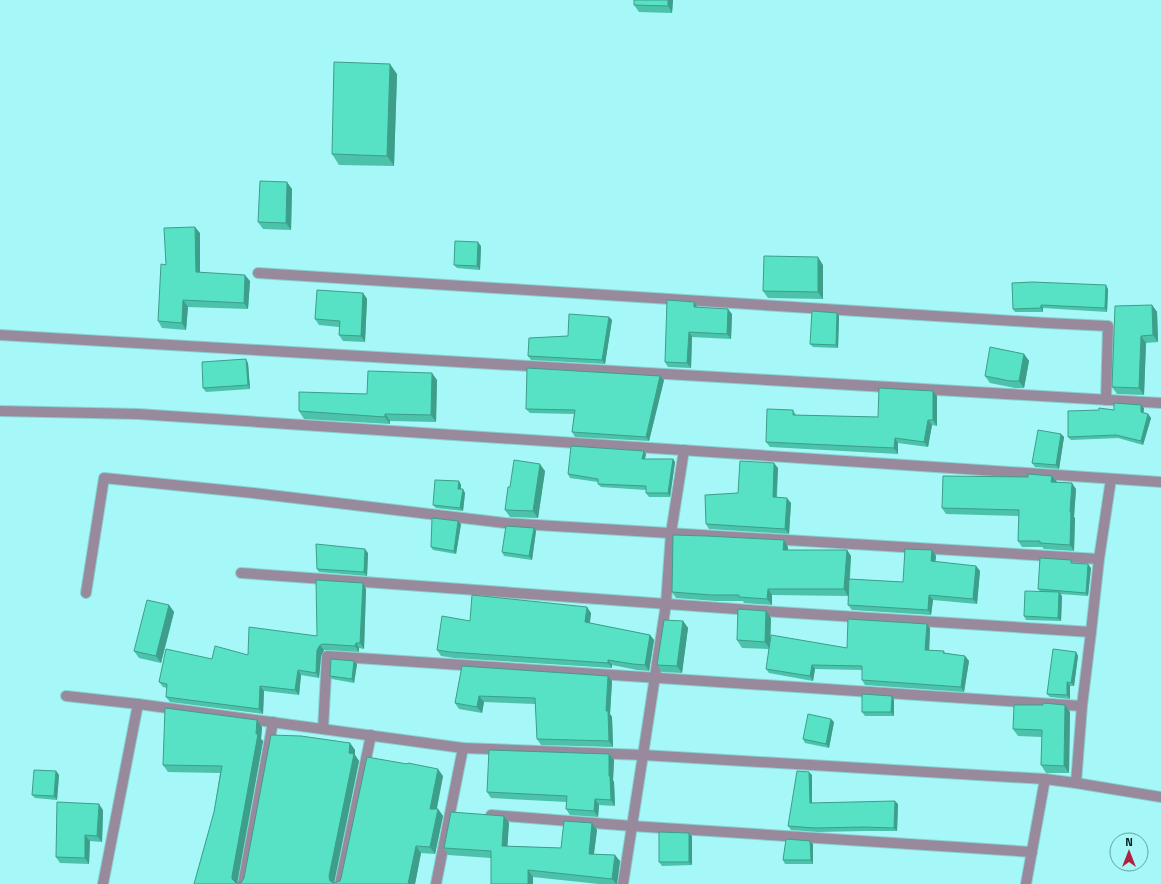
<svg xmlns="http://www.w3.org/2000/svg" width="1161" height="884" font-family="'Titillium Web',sans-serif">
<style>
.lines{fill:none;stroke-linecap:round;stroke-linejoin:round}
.minor-casing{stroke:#88d1d1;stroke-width:12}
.minor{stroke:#98899d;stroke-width:10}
.wall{fill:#4bc2a9}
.shaded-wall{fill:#3d9e8a}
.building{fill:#57e2c5;stroke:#3d9e8a}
</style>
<rect width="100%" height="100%" fill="#a6f7f7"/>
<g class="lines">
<g class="minor-casing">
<g id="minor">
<path d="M258 273 1047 323 1108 326 1106 400"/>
<path d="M0 335 1161 403"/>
<path d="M0 411 138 414 1161 482"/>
<path d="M241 573 778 612 1091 632 1099 559 1111 479"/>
<path d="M86 593 104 478 253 493 505 523 1099 559"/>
<path d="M66 696 138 704 463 748 643 755 1045 779 1076 783 1161 797"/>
<path d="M323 729 327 656 1082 706"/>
<path d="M1076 783 1082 706 1091 632"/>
<path d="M491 815 632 826 1032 852"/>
<path d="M103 884 138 704"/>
<path d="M243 884 273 722"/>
<path d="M340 884 371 735"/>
<path d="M436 884 463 748"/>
<path d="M623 884 643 755 666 604 671 533 684 450"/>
<path d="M1026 884 1045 779"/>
</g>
</g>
<use href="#minor" class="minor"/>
</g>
<g class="wall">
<path d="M634 0H673L672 13 639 12 634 5Z"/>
<path d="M397 74 394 166 339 165 332 154Z"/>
<path d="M292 189 291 230 263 229 258 222Z"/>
<path d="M200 233V272L250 281 248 309 188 307 186 330 162 328 158 321 166 265Z"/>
<path d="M481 246 480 270 457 268 454 265Z"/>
<path d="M823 265V299L768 298 763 291Z"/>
<path d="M1108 289 1107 312 1043 308V312H1015L1013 309Z"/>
<path d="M363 293 367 299 365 342 343 341 339 335V327L319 325 315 319Z"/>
<path d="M1152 305 1157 312 1158 342 1146 343 1144 395 1117 394 1112 387Z"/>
<path d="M697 307 732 314 731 339 692 337 691 368 668 367 665 362Z"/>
<path d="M837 313 839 316 838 348 813 347 810 344Z"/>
<path d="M609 317 612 320 605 364 531 360 528 356Z"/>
<path d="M1024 354 1029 361 1024 388H1015L990 383 985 376Z"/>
<path d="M248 363 250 389 206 392 203 388Z"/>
<path d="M660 376 664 380 649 441 575 437 572 432 574 414 530 413 526 409Z"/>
<path d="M437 380 436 422 390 421V424L304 419 299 411 367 394Z"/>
<path d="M933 391 937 396V426L932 425 928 447 898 443V454L770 447 766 442 793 410 796 415 878 417Z"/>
<path d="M1144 408 1143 413 1148 414 1151 418 1143 445 1118 438 1071 440 1068 437 1114 410Z"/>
<path d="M1061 434 1064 437 1059 469 1035 467 1032 463Z"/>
<path d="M646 454 645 459H673L675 462 670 497H649L646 493V490L601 487 598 484V482L570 478 568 474Z"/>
<path d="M778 468 777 497 791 503 789 534 709 529 706 524Z"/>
<path d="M545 471 538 518 510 517 505 510 510 487Z"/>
<path d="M1052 476 1057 482H1056L1076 489 1074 517 1075 518 1074 551 1044 549 1042 547H1022L1018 541 1019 516 946 514 942 508 1028 477Z"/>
<path d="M459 481 461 485V489L465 493 463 511 436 508 433 505Z"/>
<path d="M461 524 456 554 433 550 431 547Z"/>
<path d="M534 528 536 531 532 560 504 556 502 552Z"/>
<path d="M788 547V550H847L851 556 850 579 903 582 932 550 936 556 935 562 976 566 980 571 977 604 933 600 931 615 852 610 848 605V596L772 595V605L744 603 743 601H716L676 598 672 592Z"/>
<path d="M368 553 367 576 319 572 317 569Z"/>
<path d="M1071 560 1073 563 1091 568 1088 596 1060 594 1062 596 1061 621 1026 620 1024 616 1040 591 1038 589Z"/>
<path d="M366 589 364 649 359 648V652L327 650H324L321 656 319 678 301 675 299 695 264 691 263 714 170 702 166 697 167 688 163 687 159 682 212 659 248 655 317 636Z"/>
<path d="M169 605 174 612 161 663 139 658 134 651Z"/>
<path d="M591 613 590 623 650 635 654 640 649 671 637 670 612 665V668L454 658 441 656 437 650 470 621Z"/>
<path d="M771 618 770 639 847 648 930 628 929 650 944 651 945 653 965 656 969 661 964 692 865 685 862 680V670L815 669 813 681 769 673 766 669 769 649 742 648 737 640Z"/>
<path d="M683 621 688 628 682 673 662 672 657 665Z"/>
<path d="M1076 652 1078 656 1074 686H1070V699L1050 697 1047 694Z"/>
<path d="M354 661 357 664 354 683 332 679 330 676Z"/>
<path d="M462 666 608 676 612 681 610 714 612 717 613 747 541 745 537 739 536 704 484 702 482 713 459 709 455 703Z"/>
<path d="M894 700V716H865L862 712Z"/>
<path d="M1070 712 1069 773H1046L1041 765 1042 737 1018 736 1013 729Z"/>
<path d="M834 722 829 748 805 743 803 739Z"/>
<path d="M262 727 261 739 263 741 237 883H241L350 743 355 750V755L359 761 334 883 340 881 443 776 437 809H438L443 816 435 854 421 853 415 884H194L214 812 220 773 168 772 163 765Z"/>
<path d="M609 754 614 760 613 780 614 782 615 806 599 805 598 817 570 815 566 809 567 802 491 798 487 792Z"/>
<path d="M56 771 59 775 57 800 35 798 32 795Z"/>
<path d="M812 775V803L898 804 897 831H866L818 832 791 830 788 826Z"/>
<path d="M103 810 102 842 90 841 89 864 60 863 56 857Z"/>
<path d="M504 816 509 823 507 846 561 848 592 823 597 830 594 854 620 861 617 884H599L533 877 491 858 448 855 444 848Z"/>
<path d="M692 836V865L662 866 659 862Z"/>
<path d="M810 841 813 844V864H785L783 860Z"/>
</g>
<g class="shaded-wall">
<path d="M668 0H673L672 13 668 6Z"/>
<path d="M390 64 397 74 394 166 387 156Z"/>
<path d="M287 182 292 189 291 230 286 223Z"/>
<path d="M195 227 200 233V279L196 272Z"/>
<path d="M478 242 481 246 480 270 477 266Z"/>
<path d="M818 257 823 265V299L818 292Z"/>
<path d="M245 275 250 281 248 309 244 303Z"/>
<path d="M1106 285 1108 289 1107 312 1105 308Z"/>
<path d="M363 293 367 299 365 342 361 336Z"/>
<path d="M183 300 188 307 186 330 182 323Z"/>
<path d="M694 302 697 307H694Z"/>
<path d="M1041 305 1043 308V312L1041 308Z"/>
<path d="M1152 305 1157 312 1158 342 1153 335Z"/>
<path d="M728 309 732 314 731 339 727 334Z"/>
<path d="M837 313 839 316 838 348 836 345Z"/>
<path d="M609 317 612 320 605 364 602 360Z"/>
<path d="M689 332 692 337 691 368 687 363Z"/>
<path d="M1141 336 1146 343 1144 395 1139 388Z"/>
<path d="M1024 354 1029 361 1024 388 1019 381Z"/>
<path d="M246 359 248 363 250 389 248 385Z"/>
<path d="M432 373 437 380 436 422 431 415Z"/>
<path d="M660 376 664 380 649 441 646 437Z"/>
<path d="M933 391 937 396V426L933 420Z"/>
<path d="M1141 405 1144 408 1143 416 1141 412Z"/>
<path d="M385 414 390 421V424L385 417Z"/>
<path d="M1148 414 1151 418 1143 445 1141 441Z"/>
<path d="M928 420 932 425 928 447 924 442Z"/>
<path d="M1061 434 1064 437 1059 469 1056 465Z"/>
<path d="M895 438 898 443V454L894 448Z"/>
<path d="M644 451 646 454 644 462 642 459Z"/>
<path d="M673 459 675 462 670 497 668 493Z"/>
<path d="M774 463 778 468 776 502 773 497Z"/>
<path d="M540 464 545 471 538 518 533 511Z"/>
<path d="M1052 476 1057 482 1056 488 1051 482Z"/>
<path d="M459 481 461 485 460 493 458 489Z"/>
<path d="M1072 483 1076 489 1074 517 1075 518 1074 551 1070 545V512Z"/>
<path d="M463 489 465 493 463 511 460 508Z"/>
<path d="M787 498 791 503 789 534 785 529Z"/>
<path d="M458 521 461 524 456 554 454 551Z"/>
<path d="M534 528 536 531 532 560 529 556Z"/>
<path d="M784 540 788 547V556L783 550Z"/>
<path d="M365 549 368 553 367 576 364 572Z"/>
<path d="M847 550 851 556 848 596 844 589Z"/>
<path d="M932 550 936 556 935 567 931 561Z"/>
<path d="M1088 564 1091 568 1088 596 1086 593Z"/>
<path d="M976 566 980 571 977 604 973 599Z"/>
<path d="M363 583 366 589 364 649 360 643Z"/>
<path d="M768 589 772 595V605L767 599Z"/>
<path d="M1059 592 1062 596 1061 621 1058 618Z"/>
<path d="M929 595 933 600 931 615 928 610Z"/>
<path d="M169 605 174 612 161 663 156 656Z"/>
<path d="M587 607 591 613 589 628 585 622Z"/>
<path d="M766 611 771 618 770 649 765 642Z"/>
<path d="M683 621 688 628 682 673 677 666Z"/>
<path d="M927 624 930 628 929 654 925 650Z"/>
<path d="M650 635 654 640 649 671 645 665Z"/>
<path d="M356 643 359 648V652L355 646Z"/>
<path d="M320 645 324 650 321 656 319 678 316 673 317 650Z"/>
<path d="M1076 652 1078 656 1074 686 1071 683Z"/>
<path d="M965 656 969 661 964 692 961 687Z"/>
<path d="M608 660 612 665V668L608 663Z"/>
<path d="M354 661 357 664 354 683 352 679Z"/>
<path d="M812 665 815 669 813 681 810 676Z"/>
<path d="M298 670 301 675 299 695 295 690Z"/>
<path d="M608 676 612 681 610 714 612 717 613 747 609 741 606 711Z"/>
<path d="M1067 682 1070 686V699L1067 695Z"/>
<path d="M260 686 264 691 263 714 259 709Z"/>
<path d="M479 696 484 702 482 713 477 707Z"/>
<path d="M892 696 894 700V716L891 712Z"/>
<path d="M1065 705 1070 712 1069 773 1064 766Z"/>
<path d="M831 719 834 722 829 748 826 744Z"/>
<path d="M257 720 262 727 261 739 263 741 237 884 232 879V876L256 734Z"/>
<path d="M350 743 355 750V755L359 761 334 883V884L330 881 329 876Z"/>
<path d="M609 754 614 760 613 780 614 782 615 806 611 800 609 776Z"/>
<path d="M438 769 443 776 435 816 430 809Z"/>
<path d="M56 771 59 775 57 800 54 796Z"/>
<path d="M809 772 812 775V806L810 803Z"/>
<path d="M595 799 599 805 598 817 594 811Z"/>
<path d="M895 801 898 804 897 831 894 828Z"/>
<path d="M99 804 103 810 102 842 97 836Z"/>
<path d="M438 809 443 816 435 854 430 847Z"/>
<path d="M504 816 509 823 507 853 502 846Z"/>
<path d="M592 823 597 830 593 860 589 854Z"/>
<path d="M689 833 692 836V865L689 862Z"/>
<path d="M85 835 90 841 89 864 85 858Z"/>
<path d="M810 841 813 844V864L811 860Z"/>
<path d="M416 846 421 853 415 884H408Z"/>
<path d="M615 855 620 861 617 884H616L612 879Z"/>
<path d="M528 870 533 877V884H528Z"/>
</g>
<g class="building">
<path d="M634 0H668V6L634 5Z"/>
<path d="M334 62 390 64 387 156 332 154Z"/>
<path d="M260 181 287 182 286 223 258 222Z"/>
<path d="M195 227 196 272 245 275 244 303 183 300 182 323 158 321 161 264 166 265 164 228Z"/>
<path d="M455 241 478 242 477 266 454 265Z"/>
<path d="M764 256 818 257V292L763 291Z"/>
<path d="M1032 282 1106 285 1105 308 1041 305V308L1013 309 1012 283Z"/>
<path d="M317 290 363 293 361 336 339 335 340 321 315 319Z"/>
<path d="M667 300 694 302V307L728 309 727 334 689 332 687 363 665 362Z"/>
<path d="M1152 305 1153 335 1141 336 1139 388 1112 387 1115 306Z"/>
<path d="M812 311 837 313 836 345 810 344Z"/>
<path d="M569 314 609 317 602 360 528 356 529 338 568 336Z"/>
<path d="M990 347 1024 354 1019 381H1010L985 376Z"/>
<path d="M246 359 248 385 203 388 202 362Z"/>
<path d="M527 368 660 376 646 437 572 432 575 410 526 409Z"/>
<path d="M368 371 432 373 431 415 385 414V417L299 411V392L367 394Z"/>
<path d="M879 388 933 391V420H928L924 442 895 438 894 448 766 442 767 409 793 410V415L878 417Z"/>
<path d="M1114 403 1141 405V412L1148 414 1141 441 1116 435 1068 437V411L1099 410V408L1114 410Z"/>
<path d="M1038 430 1061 434 1056 465 1032 463Z"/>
<path d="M571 446 644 451 642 459H673L668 493H646V486L598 484V479L568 474Z"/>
<path d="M514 460 540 464 533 511 505 510 508 487H510Z"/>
<path d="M740 461 774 463 773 497 787 498 785 529 706 524 705 495 738 493Z"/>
<path d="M1028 474 1052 476 1051 482 1072 483 1070 512H1071L1070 545 1040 543V541H1018L1019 510 942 508 943 476 1028 477Z"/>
<path d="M435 480 459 481 458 489H463L460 508 433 505Z"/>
<path d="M432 518 458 521 454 551 431 547Z"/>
<path d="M506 526 534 528 529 556 502 552Z"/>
<path d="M673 535 706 536 784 540 783 550H847L844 589H768L767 599 739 597V595H711L672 592Z"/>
<path d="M316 544 365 549 364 572 317 569Z"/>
<path d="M905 549 932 550 931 561 976 566 973 599 929 595 928 610 848 605 849 579 903 582Z"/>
<path d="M1040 558 1071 560V563L1088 564 1086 593 1038 589Z"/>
<path d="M316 580 363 583 360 643H356L355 646 324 644 320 645 317 650 316 673 298 670 295 690 260 686 259 709 166 697 167 684 159 682 166 649 212 659 215 646 248 655 249 627 317 636Z"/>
<path d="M1025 591 1059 592 1058 618 1024 616Z"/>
<path d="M472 595 587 607 585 622 650 635 645 665 633 664 608 660V663L450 652 437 650 442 616 470 621Z"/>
<path d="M147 600 169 605 156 656 134 651Z"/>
<path d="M738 609 766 611 765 642 737 640Z"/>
<path d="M848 619 927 624 925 650 944 651 943 653 965 656 961 687 862 680V666L812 665 810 676 766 669 771 635 847 648Z"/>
<path d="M664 620 683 621 677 666 657 665Z"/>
<path d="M1053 649 1076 652 1071 683 1067 682V695L1047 694Z"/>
<path d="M331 659 354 661 352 679 330 676Z"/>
<path d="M462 666 608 676 606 711H608L609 741 537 739 535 698 479 696 477 707 455 703Z"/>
<path d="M862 694 892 696 891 712H862Z"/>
<path d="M1043 703 1065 705 1064 766 1041 765 1042 730 1013 729 1014 705H1043Z"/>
<path d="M165 708 257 720 256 734H258L232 876V879L236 883H241L244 878 271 735 301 736 350 743 349 753 354 754 329 876 330 881 334 883 340 881 341 878 367 757 407 764 408 763 438 769 430 809H438L430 847 416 846 408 884H194L214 812 222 766 163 765Z"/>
<path d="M808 714 831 719 826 744 803 739Z"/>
<path d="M489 750 609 754V776H610L611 800 595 799 594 811 566 809 567 796 487 792Z"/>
<path d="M34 770 56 771 54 796 32 795Z"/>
<path d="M797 771 809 772 810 803 895 801 894 828 863 827 815 828 788 826Z"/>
<path d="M57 802 99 804 97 836 85 835V858L56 857Z"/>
<path d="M451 812 504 816 502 846 561 848 564 821 592 823 589 854 615 855 612 879 528 870V884H491V851L444 848Z"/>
<path d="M659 832 689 833V862H659Z"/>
<path d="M786 839 810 841 811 860H783Z"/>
</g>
<g transform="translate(1129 852)"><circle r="19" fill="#a6f7f7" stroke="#64a2a3"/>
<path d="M0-3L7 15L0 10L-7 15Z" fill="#b3203d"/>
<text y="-6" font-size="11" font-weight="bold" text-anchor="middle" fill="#012324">N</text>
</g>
</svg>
